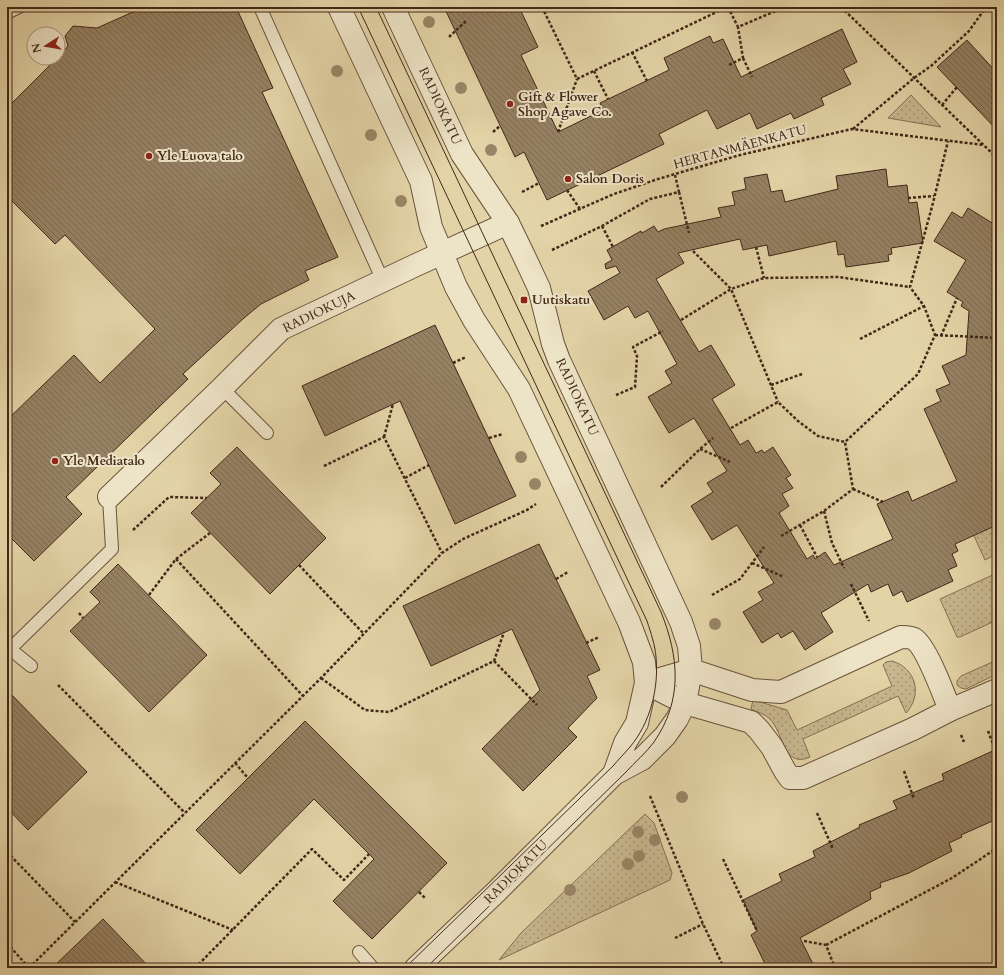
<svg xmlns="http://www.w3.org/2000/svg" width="1004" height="975" font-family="Cardo,serif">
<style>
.grass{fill:url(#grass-dots);stroke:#857054}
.building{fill:url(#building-back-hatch);stroke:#422819}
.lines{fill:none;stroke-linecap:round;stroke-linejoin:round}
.service-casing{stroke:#6a533c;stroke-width:14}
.minor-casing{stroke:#6a533c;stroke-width:24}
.tertiary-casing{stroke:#6a533c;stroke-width:24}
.path{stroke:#422819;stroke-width:2.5;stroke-dasharray:3 2;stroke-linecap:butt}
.service{stroke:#ede3c6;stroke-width:12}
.minor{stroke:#ede3c6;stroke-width:22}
.tertiary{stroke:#ede3c6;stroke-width:22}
.tram{stroke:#422819;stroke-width:1}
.tree{fill:#998566}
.poi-dot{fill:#8f2418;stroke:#ede3c6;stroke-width:1.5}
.labels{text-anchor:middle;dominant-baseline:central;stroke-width:4;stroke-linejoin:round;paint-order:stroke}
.poi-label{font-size:13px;font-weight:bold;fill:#422819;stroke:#ede3c6;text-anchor:start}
.street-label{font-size:13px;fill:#422819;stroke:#ede3c6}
</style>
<defs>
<pattern id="grass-dots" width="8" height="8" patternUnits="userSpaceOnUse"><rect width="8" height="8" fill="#c8b78f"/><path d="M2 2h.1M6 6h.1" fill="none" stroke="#a49574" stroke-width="1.8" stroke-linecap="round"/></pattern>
<pattern id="building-back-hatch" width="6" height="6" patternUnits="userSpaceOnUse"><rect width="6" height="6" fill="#968163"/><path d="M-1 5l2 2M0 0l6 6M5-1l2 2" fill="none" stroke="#7c6a51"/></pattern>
</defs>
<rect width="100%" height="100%" fill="#e3d4a7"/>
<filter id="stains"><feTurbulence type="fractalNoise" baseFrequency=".005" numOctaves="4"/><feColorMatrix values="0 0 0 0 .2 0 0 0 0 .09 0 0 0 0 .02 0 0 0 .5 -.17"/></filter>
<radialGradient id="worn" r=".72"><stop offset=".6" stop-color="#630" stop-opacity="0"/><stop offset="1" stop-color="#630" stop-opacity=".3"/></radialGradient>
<g class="grass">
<path d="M911 95 941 127 888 118Z"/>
<path d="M953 490 997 500V554L985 560Z"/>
<path d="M997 573V620L960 637H957L940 599Z"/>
<path d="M997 660V674L966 689 961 688 957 685V681L961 676Z"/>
<path d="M892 661C916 668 923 695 906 713L898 696 803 739 810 757C783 769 784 733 770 719 765 714 757 712 751 709L753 700 787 710 797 730 892 686 883 665 886 662Z"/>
<path d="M645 814 654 823 672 873 670 880 499 960 521 933Z"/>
</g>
<g class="building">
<path d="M144 7H236L273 88 262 92 338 257 305 271 309 280 261 304 244 318 183 374 188 379 66 497 82 514 34 561 7 534V420L74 355 100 383 155 329 65 235 55 244 7 196V108L57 58H58L68 46 65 36 73 26 97 28Z"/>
<path d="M444 7H519L538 47 521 55 558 132 603 110 600 103 669 70 664 58 710 36 713 43 723 39 741 77 842 29 857 62 843 69 851 84 821 98 824 105 794 119 791 113 757 129 750 113 717 129 707 110 659 134 664 144 547 200 524 152 515 157Z"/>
<path d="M967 40 997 73V130L937 67Z"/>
<path d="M886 169 888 187 907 185 909 203 917 202 923 243 891 248 892 254 888 255 889 261 846 267 844 254 838 255 836 241 769 256 767 245 743 250 740 239 678 253 684 263 656 279 699 352 711 345 735 385 712 399 740 445 748 440 756 453 762 450 764 453 773 447 791 475 786 478 793 488 782 494 789 506 779 513 807 559 813 555 815 559 825 552 834 565 893 539 877 504 908 491 912 501 957 481 924 409 941 401 936 390 950 384 942 366 966 355 969 311 961 306 963 302 947 292 966 260 934 241 952 212 962 218 968 208 997 226V525L955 544 958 551 952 554 957 566 948 570 953 581 907 602 902 591 893 596 888 584 871 592 868 584 821 613 833 632 805 650 793 631 781 638 778 633 762 643 743 612 763 600 758 592 774 583 737 525 712 540 691 506 713 492 707 483 727 471 694 418 669 433 648 397 672 383 665 371 677 364 648 311 635 318 628 306 604 320 588 291 620 273 616 266 606 269 605 264 612 260 607 250 641 231 642 233 654 226 658 232 664 229 721 217 718 208 735 205 732 192 746 189 744 178 767 174 771 192 782 190 785 202 838 189 836 176Z"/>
<path d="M435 325 516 496 455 524 400 401 325 436 302 386Z"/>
<path d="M237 447 326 538 270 594 191 513 221 484 210 473Z"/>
<path d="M539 544 600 670 587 676 597 698 568 728 577 737 523 791 482 749 540 690 512 629 431 666 403 606Z"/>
<path d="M118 564 207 655 149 712 70 631 100 602 90 592Z"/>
<path d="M7 690 87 772 28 830 7 808Z"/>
<path d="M305 721 447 863 372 939 333 901 374 859 314 799 240 874 196 830Z"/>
<path d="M997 749V819L961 835 962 837 949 843 952 851 909 873 880 883 881 887 870 892 871 899 800 938 815 968H767L751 935 757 931 743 900 782 881 779 874 815 857 813 851 860 827 859 825 897 809 893 801 944 780 942 774Z"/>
<path d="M103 919 150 968H52Z"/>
</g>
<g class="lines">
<g class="service-casing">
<g id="service">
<path d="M260 7 383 281"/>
<path d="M7 13 19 7"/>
<path d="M222 388 267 433"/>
<path d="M10 649 31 666"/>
<path d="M7 652 112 549 109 497"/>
<path d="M359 952 373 968"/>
</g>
</g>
<g class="minor-casing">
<g id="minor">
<path d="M109 497 222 388 281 329 416 265 508 223"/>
<path d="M901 637C905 637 911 637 914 639 926 646 944 695 950 710L913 729 803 778H790L785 771 772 747 759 730 751 722 685 703 646 683 691 670 752 690 781 692Z"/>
<path d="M950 710 997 690"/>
</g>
</g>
<g class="tertiary-casing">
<g id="tertiary">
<path d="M339 7 421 181 431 227 456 287 474 320 519 389 629 622 644 662 646 683 637 723 625 743 614 774"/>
<path d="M393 7 462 154 508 223 524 256 539 288 553 344 559 360 681 622 689 646 691 670 685 703 677 719 665 736 642 759 614 774 496 892 416 968"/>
</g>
</g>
<g class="path">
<path d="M542 7 577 79 727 7"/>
<path d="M728 7 738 27 785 7"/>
<path d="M841 7 997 158"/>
<path d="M449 37 466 21"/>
<path d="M632 52 647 81"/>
<path d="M743 58 752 77"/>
<path d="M729 65 743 58 738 27"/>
<path d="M594 71 608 99"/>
<path d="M942 105 957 87"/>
<path d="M853 129 914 78 931 66 969 31 986 7"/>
<path d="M493 132 500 126"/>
<path d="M558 132 577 79"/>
<path d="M567 190 580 209"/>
<path d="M522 192 539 183"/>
<path d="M679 192 689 233"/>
<path d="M908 198 934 196"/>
<path d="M541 226 614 194 658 179 740 155 852 129 984 145"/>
<path d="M602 226 613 247"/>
<path d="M756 247 764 278"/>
<path d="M552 250 602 226 650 199 679 192 675 175"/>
<path d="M693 251 731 289 778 402"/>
<path d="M681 320 731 289 764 278 838 277 910 287"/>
<path d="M935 335 997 338"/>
<path d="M941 336 957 298"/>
<path d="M860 339 924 306"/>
<path d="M453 363 466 357"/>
<path d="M771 385 802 374"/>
<path d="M616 395 635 387 637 356 633 347 663 331"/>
<path d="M731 428 778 402 798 421 818 436 845 442"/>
<path d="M384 437 393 404"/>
<path d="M489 438 503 434"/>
<path d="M700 449 730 462"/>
<path d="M324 466 384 437 442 553"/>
<path d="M405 478 429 465"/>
<path d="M661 487 700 449 713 438"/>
<path d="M853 489 883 502"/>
<path d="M824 511 832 543 844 568"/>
<path d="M800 525 817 557"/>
<path d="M133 530 169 497 207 498"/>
<path d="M781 536 824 511 853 489 845 442 918 374 935 335 924 306 910 287 933 203 948 141"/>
<path d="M176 559 303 696"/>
<path d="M752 563 784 577"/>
<path d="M299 565 364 634"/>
<path d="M556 579 568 572"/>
<path d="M851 584 869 621"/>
<path d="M149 595 176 559 210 533"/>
<path d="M712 595 740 579 764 547"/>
<path d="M79 613 83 618"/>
<path d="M586 643 599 637"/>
<path d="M494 661 537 705"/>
<path d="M321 678 365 710 389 712 494 661 504 632"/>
<path d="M58 685 185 813"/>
<path d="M988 731 995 749"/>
<path d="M961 735 964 742"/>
<path d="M235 763 248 778"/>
<path d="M904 771 914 799"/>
<path d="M650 796 703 924 724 968"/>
<path d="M817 813 833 849"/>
<path d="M7 852 75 922"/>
<path d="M723 859 757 931"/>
<path d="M115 882 233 930"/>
<path d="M419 892 426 899"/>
<path d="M675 938 703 924"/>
<path d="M804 941 826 945 835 968"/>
<path d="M7 943 29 968"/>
<path d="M826 945 952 878 997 848"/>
<path d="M29 968 321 678 442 553 463 539 527 510 536 504"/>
<path d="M195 968 312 849 344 880 369 854"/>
<path d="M985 968 997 962"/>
</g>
<use href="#service" class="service"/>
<use href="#minor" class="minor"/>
<use href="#tertiary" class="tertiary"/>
<g class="tram">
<path d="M358 7 647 621C651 633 655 645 656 657 659 689 650 723 630 747 624 754 618 760 613 766L405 968"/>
<path d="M376 7 661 612C679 657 683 700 654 742 646 753 635 762 626 772L426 968"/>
</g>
</g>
<g class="tree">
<circle cx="429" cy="22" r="6"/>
<circle cx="337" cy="71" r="6"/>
<circle cx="461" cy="88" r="6"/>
<circle cx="371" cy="135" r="6"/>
<circle cx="491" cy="150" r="6"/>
<circle cx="401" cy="201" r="6"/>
<circle cx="521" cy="457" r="6"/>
<circle cx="535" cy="484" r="6"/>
<circle cx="715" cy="624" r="6"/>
<circle cx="682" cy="797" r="6"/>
<circle cx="638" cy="832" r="6"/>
<circle cx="655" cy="840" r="6"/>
<circle cx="639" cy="856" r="6"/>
<circle cx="628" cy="864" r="6"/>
<circle cx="570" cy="890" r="6"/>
</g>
<g class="poi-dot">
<circle cx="510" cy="104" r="4"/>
<circle cx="149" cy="156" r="4"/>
<circle cx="568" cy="179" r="4"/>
<rect x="520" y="296" width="8" height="8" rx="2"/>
<circle cx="55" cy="461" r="4"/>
</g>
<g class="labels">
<g class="poi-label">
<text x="518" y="97">Gift &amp; Flower<tspan x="518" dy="15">Shop Agave Co.</tspan></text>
<text x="157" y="156">Yle Luova talo</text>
<text x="576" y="179">Salon Doris</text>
<text x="532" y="300">Uutiskatu</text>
<text x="63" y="461">Yle Mediatalo</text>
</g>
<g class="street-label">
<text transform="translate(440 106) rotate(65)">RADIOKATU</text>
<text transform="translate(740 147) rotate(-15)">HERTANMÄENKATU</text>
<text transform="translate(319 312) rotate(-26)">RADIOKUJA</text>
<text transform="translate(577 397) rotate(65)">RADIOKATU</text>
<text transform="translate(516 872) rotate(-45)">RADIOKATU</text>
</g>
</g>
<rect width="1004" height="975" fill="none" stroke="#e3d4a7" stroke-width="24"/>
<rect x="8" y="8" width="988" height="959" fill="none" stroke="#422819" stroke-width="2"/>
<rect x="12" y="12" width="980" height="951" fill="none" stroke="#422819"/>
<g transform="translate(46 46) rotate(258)"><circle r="19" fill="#ede3c6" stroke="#a99881"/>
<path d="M0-3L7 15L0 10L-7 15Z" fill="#8f2418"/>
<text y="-6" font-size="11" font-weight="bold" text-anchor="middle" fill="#422819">N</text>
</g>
<rect width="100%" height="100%" filter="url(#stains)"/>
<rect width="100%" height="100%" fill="url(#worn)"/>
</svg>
